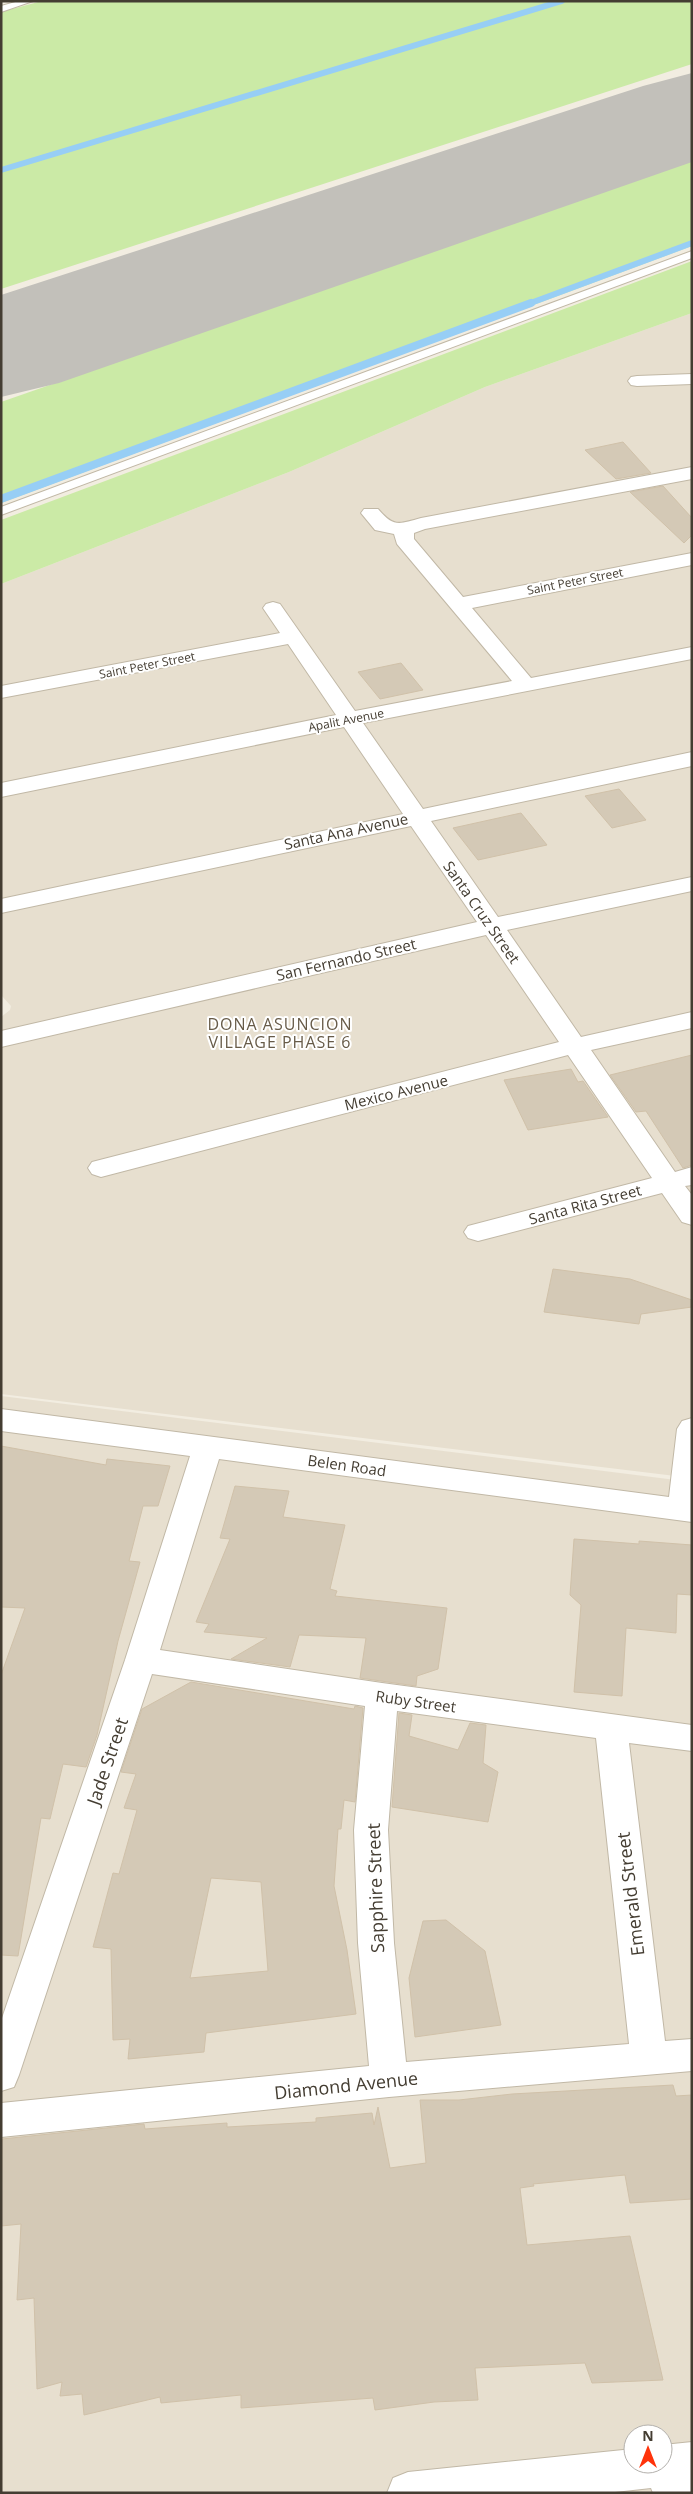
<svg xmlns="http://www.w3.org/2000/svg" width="693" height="2494" font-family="'Open Sans',sans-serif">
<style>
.residential{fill:#e7dfcf;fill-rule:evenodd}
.green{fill:#cbeaa6}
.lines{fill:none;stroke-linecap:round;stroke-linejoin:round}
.stream-far1{stroke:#97cef5;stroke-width:6}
.stream{stroke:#97cef5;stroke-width:8}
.runway{fill:#c2c0ba;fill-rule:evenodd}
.building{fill:#d4c9b6;stroke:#d0c1a9;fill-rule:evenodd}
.service-casing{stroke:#c1b8a6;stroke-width:2}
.minor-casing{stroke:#c1b8a6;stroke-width:2}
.service{fill:#fff;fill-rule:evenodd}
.minor{fill:#fff;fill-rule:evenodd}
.labels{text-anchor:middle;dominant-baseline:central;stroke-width:4;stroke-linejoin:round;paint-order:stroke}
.far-street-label{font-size:12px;fill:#443d32;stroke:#fff}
.street-label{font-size:15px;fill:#443d32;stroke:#fff}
.neighbourhood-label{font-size:16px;letter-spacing:1px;fill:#675b48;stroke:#fff}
.near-street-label{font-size:18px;fill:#443d32;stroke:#fff}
</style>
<rect width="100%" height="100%" fill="#f2ede1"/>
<g class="residential">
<path d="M692 313V1478L1 1394V1017L10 1010 11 1006 1 995V584L289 472 485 387Z"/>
<path d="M1 1396 692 1482V2493H1ZM633 2434H663V2464H633Z"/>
</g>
<g class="green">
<path d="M42 1H692V64L1 289V12Z"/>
<path d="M692 161V246L1 503V402Z"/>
<path d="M692 261V313L485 387 289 472 1 584V520Z"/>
</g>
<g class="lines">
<g class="stream-far1">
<path d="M1 170 562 1"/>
<path d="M528 304 692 243"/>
</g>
<path class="stream" d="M1 499 531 303"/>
<path class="runway" d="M692 73V162L59 383 1 397V295L643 86Z"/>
</g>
<g class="building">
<path d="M623 442 651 473 616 479 585 450Z"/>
<path d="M663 486 692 518V535L684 543 630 492Z"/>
<path d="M401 663 423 690 380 699 358 672Z"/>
<path d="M619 789 646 820 612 828 585 796Z"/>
<path d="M521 813 547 845 478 860 453 828Z"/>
<path d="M692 1055V1165L683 1168 646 1111 636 1112 610 1075Z"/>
<path d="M571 1069 578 1082 583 1081 608 1117 528 1130 504 1080Z"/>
<path d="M553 1269 630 1279 692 1300V1307L641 1314 639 1324 544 1312Z"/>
<path d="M1 1446 106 1465 107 1459 170 1466 158 1506H143L129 1561 140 1562 118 1641 97 1735 86 1767 63 1764 50 1819 41 1818 18 1956 1 1955V1675L25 1608 1 1607Z"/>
<path d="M235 1486 289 1491 283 1517 345 1525 330 1589 337 1591 335 1596 447 1608 438 1669 417 1676 416 1686 360 1678 366 1638 299 1635 290 1667 231 1659 267 1638 204 1632 209 1624 196 1622 230 1539 220 1538Z"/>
<path d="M574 1539 639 1544V1541L692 1545V1595L677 1594 676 1633 626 1628 622 1696 574 1692 581 1605 570 1595Z"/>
<path d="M191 1682 354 1709 355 1706 363 1708 355 1802 344 1800 341 1829H338L334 1886 347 1950 356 2014 206 2033 204 2052 128 2059 130 2039 113 2040 111 1949 93 1947 113 1873 119 1874 137 1810 124 1808 136 1774 121 1772 142 1709ZM211 1878 261 1882 268 1971 190 1978Z"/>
<path d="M399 1713 412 1715 409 1736 458 1750 470 1723 486 1725 483 1763 498 1772 488 1822 392 1807Z"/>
<path d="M446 1920 485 1951 501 2025 415 2037 409 1978 423 1921Z"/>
<path d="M673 2085 676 2096 692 2095V2199L630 2203 625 2175 533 2184 534 2186 520 2188 527 2245 630 2236 663 2380 592 2383 585 2363 475 2368 478 2400 434 2402 375 2410 373 2398 241 2408V2395L161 2403 160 2397 84 2415 82 2394 60 2396 62 2382 37 2389 34 2298 17 2300 21 2224 1 2226 2 2139 144 2124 145 2129 227 2123V2127L316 2122V2118L372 2113 374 2125 378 2107 390 2168 426 2163 420 2100H459L512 2094Z"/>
</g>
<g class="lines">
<g class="service-casing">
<g id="service">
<path d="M19 1H33L1 12V6Z"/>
<path d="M692 251V258L1 515V507Z"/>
</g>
</g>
<g class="minor-casing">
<g id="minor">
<path d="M692 374V384L637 386 631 385 628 381 631 377 637 376Z"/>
<path d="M692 467V479L425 529 414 533V539L463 597 692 553V565L472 608 531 678 692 647V659L363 723 423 809 692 752V766L431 821 498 917 692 877V891L507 930 581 1037 692 1012V1028L591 1050 675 1172 692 1167V1185L685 1186 692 1195V1225L682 1222 662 1193 478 1241 468 1238 464 1232 468 1226 652 1178 568 1055 101 1177 92 1174 88 1168 92 1162 559 1042 486 935 1 1047V1031L477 922 411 826 1 913V899L403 814 344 727 1 797V783L336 715 288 644 1 698V686L280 633 263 608 266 604 273 602 280 604 355 711 512 681 397 544 394 534 375 530 361 513 364 509H378C394 528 399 524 421 518Z"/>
<path d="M1 1409 669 1497 677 1429 682 1421 692 1418V1522L219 1459 160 1650 382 1683 692 1725V1751L629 1743 665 2041 692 2039V2071L389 2097 1 2137V2103L369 2066 358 1943 354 1830 365 1706 152 1674 19 2075 14 2087 1 2091V2021L125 1660 190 1456 1 1431ZM397 1711 596 1738 629 2044 406 2062 394 1943 388 1830Z"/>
<path d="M692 2442V2493H653L651 2488 606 2493H387L393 2478 408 2472 633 2449V2464H663V2445Z"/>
</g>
</g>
<use href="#service" class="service"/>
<use href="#minor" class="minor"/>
</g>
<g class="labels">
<g class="far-street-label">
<text transform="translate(575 581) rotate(-11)">Saint Peter Street</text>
<text transform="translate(147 665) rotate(-11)">Saint Peter Street</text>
<text transform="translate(346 720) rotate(-11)">Apalit Avenue</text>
</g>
<g class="street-label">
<text transform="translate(346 831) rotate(-12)">Santa Ana Avenue</text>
<text transform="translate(482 912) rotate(55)">Santa Cruz Street</text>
<text transform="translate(346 959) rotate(-13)">San Fernando Street</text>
<text transform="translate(396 1092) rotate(-14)">Mexico Avenue</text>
<text transform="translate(585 1204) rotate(-15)">Santa Rita Street</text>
<text transform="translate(347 1465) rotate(8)">Belen Road</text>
<text transform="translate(416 1701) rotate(8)">Ruby Street</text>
</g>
<g class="neighbourhood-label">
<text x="280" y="1024">DONA ASUNCION<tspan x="280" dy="18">VILLAGE PHASE 6</tspan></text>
</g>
<g class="near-street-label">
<text transform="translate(107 1761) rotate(-71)">Jade Street</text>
<text transform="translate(375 1888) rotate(-92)">Sapphire Street</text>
<text transform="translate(630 1894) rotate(-97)">Emerald Street</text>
<text transform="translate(346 2085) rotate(-6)">Diamond Avenue</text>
</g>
</g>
<rect width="693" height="2494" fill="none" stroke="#443d32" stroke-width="5"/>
<g transform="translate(648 2449)"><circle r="24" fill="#ffffff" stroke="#b4b1ad"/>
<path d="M0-4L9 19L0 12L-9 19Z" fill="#ff330b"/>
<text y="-8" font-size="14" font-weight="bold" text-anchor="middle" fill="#443d32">N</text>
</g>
</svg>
